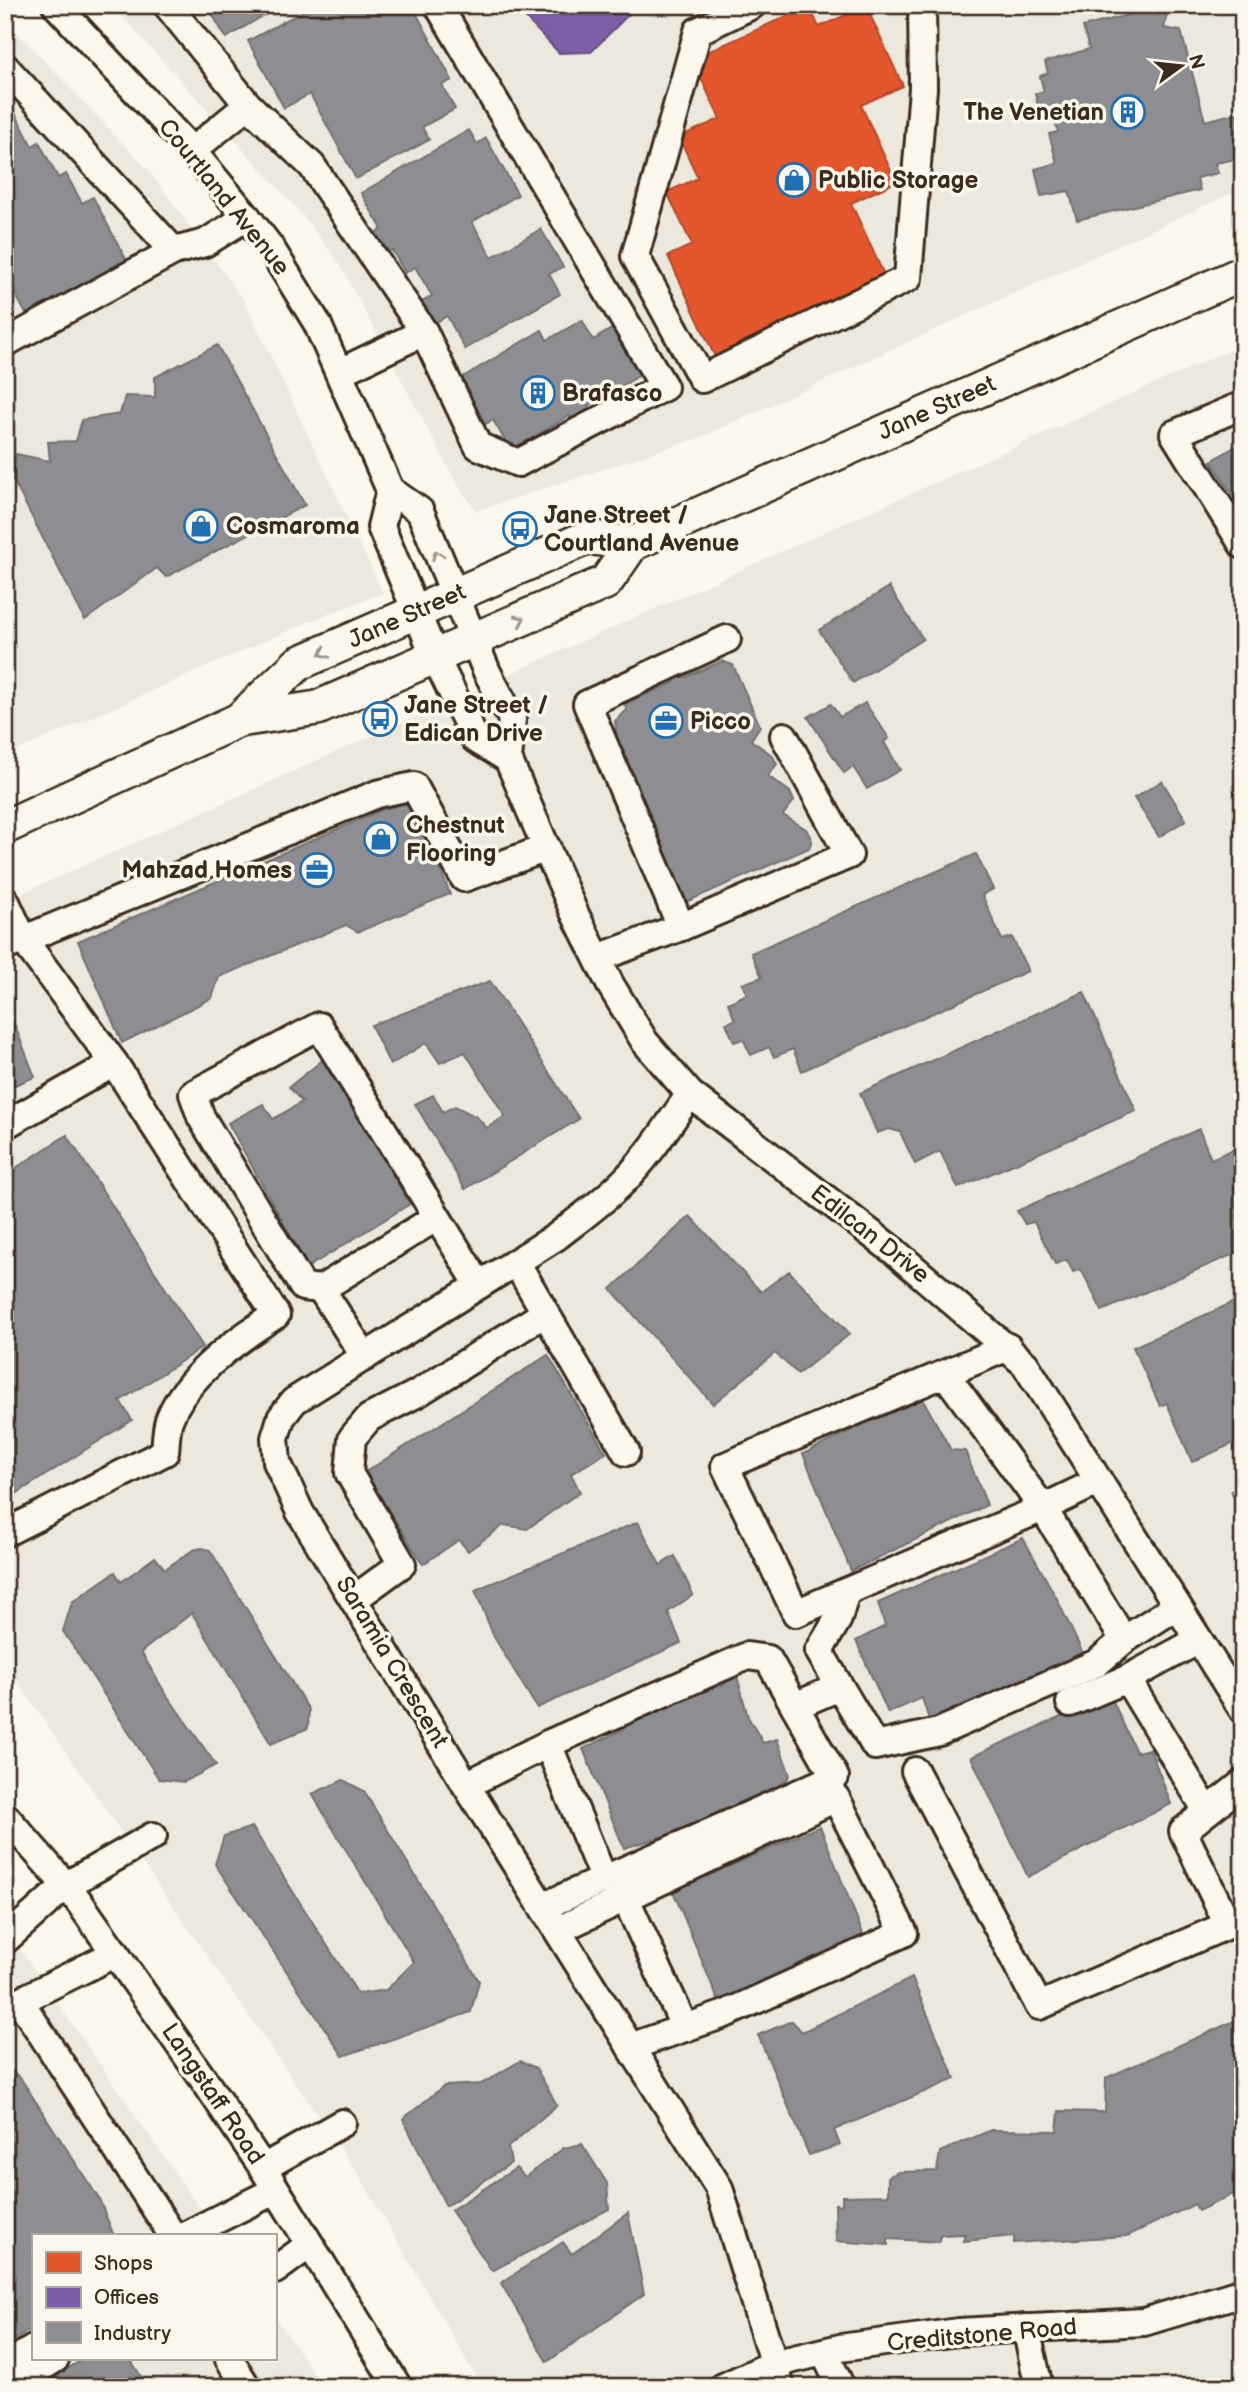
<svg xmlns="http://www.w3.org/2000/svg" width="1248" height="2392" font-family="'Balsamiq Sans',sans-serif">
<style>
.built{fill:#ede8dd}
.shops{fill:#e4572e;stroke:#b14a29;stroke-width:2}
.offices{fill:#7b5ea7;stroke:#684e7e;stroke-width:2}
.industry{fill:#8d8d92;stroke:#746f6f;stroke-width:2}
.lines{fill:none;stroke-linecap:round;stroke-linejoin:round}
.minor-casing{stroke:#3b2a1e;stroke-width:32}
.major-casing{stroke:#3b2a1e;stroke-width:38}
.minor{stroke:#fbf7ec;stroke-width:26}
.major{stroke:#fbf7ec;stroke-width:33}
.oneway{stroke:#9b9085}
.labels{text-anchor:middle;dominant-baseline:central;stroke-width:7;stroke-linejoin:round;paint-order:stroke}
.poi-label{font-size:24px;font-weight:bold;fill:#3b2a1e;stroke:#fbf7ec;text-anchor:start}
.street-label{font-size:24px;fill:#3b2a1e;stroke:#fbf7ec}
</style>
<rect width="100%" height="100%" fill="#fbf7ec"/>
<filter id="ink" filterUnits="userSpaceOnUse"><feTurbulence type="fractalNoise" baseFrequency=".0143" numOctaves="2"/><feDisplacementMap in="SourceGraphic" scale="14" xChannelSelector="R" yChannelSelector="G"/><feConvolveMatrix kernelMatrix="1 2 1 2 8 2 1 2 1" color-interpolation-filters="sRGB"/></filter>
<g filter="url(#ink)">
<g class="built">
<path d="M112 5H1243V188L704 436 476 511 457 484 339 263 301 213Z"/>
<path d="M5 20 150 172 245 302 383 593 306 623 5 756Z"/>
<path d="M1243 344V2387H482L359 2175 5 1664V901Z"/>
<path d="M5 1927 219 2236H33V2359H275V2316L323 2387H5Z"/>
</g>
<path class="shops" d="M809 6 819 27 866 6 903 86 861 105 896 182 851 203 886 279 715 357 668 256 692 245 667 192 698 178 679 137 720 119 692 59Z"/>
<path class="offices" d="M513 5H632L630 13 591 52 559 53Z"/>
<g class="industry">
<path d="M207 5H281L226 38Z"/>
<path d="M314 5H400L404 12 413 7 452 80 442 85 455 109 422 127 429 140 356 179 310 94 284 108 248 41Z"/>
<path d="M1164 5H1169L1164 28 1181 31 1205 121 1236 113 1243 135V158L1215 163 1218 173 1197 178 1200 190 1077 220 1069 191 1041 196 1035 169 1057 163 1049 134 1058 132 1052 110 1040 114 1035 93 1044 92 1040 76 1048 73 1045 62 1089 49 1083 27Z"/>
<path d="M13 109 32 146 39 142 58 178 66 174 82 203 93 197 127 261 26 314 5 275V113Z"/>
<path d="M469 130 477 144 486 138 518 195 472 222 492 257 541 229 563 267 549 274 560 294 465 349 447 316 435 323 422 302 432 296 415 267 405 273 392 250 387 254 375 233 382 229 361 193Z"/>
<path d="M582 320 593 340 615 327 642 374 588 406 595 416 576 427 569 416 511 451 493 420 484 425 458 380 542 330 547 340Z"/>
<path d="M217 345 305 505 166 577 157 568 85 620 12 478 16 454 50 461 48 442 76 441 82 420 120 414 125 396 155 397V377Z"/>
<path d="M1243 442V511L1211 461Z"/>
<path d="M889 587 923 639 853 683 819 630Z"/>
<path d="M722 661 733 665 760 726 751 740 772 755 777 764 768 776 790 792 794 801 783 815 806 829 812 840 809 848 684 903 612 740 617 738 615 721 627 709 624 704 673 683 678 676 686 677Z"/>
<path d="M865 703 889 738 884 742 900 770 867 789 853 767 844 773 808 717 831 704 840 717Z"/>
<path d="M1162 781 1186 820 1159 837 1134 798Z"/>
<path d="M412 797 450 894 358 932 346 925 219 977 212 998 122 1043 78 941Z"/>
<path d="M976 854 993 889 982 895 1002 940 1012 937 1028 971 802 1071 793 1049 774 1057 769 1047 751 1055 743 1039 734 1042 726 1023 735 1020 728 1003 747 994 742 984 762 977 751 953Z"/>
<path d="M490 981 579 1119 465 1189 415 1104 433 1095 443 1112 455 1106 477 1117 487 1128 505 1116 465 1052 440 1063 426 1043 390 1065 371 1025Z"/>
<path d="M1084 992 1136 1111 958 1188 940 1151 915 1164 900 1132 889 1129 877 1133 860 1093Z"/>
<path d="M6 1003 35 1077 5 1089V1003Z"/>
<path d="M324 1059 410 1204 308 1267 228 1123 263 1104 273 1119 302 1102 289 1087Z"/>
<path d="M1199 1129 1211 1159 1241 1146 1243 1150V1213L1236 1216 1243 1230V1250L1102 1311 1081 1269 1073 1272 1067 1260 1055 1264 1034 1222 1025 1224 1017 1211Z"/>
<path d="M67 1135 203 1347 120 1401 132 1420 5 1501V1175Z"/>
<path d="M690 1216 761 1292 789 1271 850 1334 798 1374 775 1353 713 1404 611 1289Z"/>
<path d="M1243 1298V1439L1192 1462 1167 1403 1160 1406 1133 1347Z"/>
<path d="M548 1355 606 1453 571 1474 580 1492 527 1529 504 1525 468 1551 459 1540 423 1564 364 1473Z"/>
<path d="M921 1396 951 1450 965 1451 987 1505 851 1571 803 1454Z"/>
<path d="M1243 1486V1517L1231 1491Z"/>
<path d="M638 1522 660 1565 675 1556 693 1595 668 1612 681 1643 537 1708 494 1637 475 1590Z"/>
<path d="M1023 1538 1056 1597 1087 1662 931 1726 922 1698 888 1713 856 1641 885 1626 878 1603Z"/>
<path d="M202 1548 210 1550 309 1710 308 1728 271 1744 192 1613 141 1652 164 1691 216 1765 184 1782 159 1779 63 1631 72 1602 115 1572 121 1582 155 1557 165 1569 193 1550Z"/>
<path d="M713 1676 721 1686 737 1676 748 1717 763 1743 777 1739 790 1775 774 1797 682 1836H664L624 1848 583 1749 624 1729 622 1719Z"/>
<path d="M1110 1695 1136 1752 1150 1749 1171 1804 1028 1877 971 1757Z"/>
<path d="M343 1780 364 1791 479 1981 471 2012 343 2056 215 1864 224 1836 252 1827 358 1994 386 1990 414 1962 312 1794Z"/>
<path d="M820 1826 867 1944 721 2007 673 1891Z"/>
<path d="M912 1978 955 2079 834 2130 840 2145 809 2155 758 2035 792 2021 802 2032Z"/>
<path d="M1243 2017V2183L1240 2184 1242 2190 1198 2211 1195 2204 1127 2236 1014 2243V2236L963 2241 965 2234 940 2235 939 2242 888 2239V2245L836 2241 835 2204 842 2205V2196L888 2195V2177L898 2172 937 2171 940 2152 991 2130 1057 2131 1059 2111 1105 2112 1106 2078Z"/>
<path d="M520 2061 536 2068 557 2105 508 2147 511 2163 446 2206 403 2119 444 2086 481 2084Z"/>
<path d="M5 2065 21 2079 99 2199 114 2236H33V2328L5 2346Z"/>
<path d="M582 2144 607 2183 609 2209 492 2271 451 2210 516 2168 525 2177 564 2148Z"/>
<path d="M628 2213 644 2294 547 2362 501 2283 563 2242 572 2254Z"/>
<path d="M83 2359H130L148 2387H39Z"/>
</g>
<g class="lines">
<g class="minor-casing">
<g id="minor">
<path d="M56 5 192 151 247 217 270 247 317 323 390 490 420 511 487 672 512 719 508 759 574 912 610 984 645 1042 690 1094 895 1252 1025 1364 1243 1710"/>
<path d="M167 5 248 105"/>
<path d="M752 5 698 31 635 256 702 379 908 278 923 88 922 5"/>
<path d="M5 67 174 251"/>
<path d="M192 151 248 105 312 166 424 332"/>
<path d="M5 343 174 251 205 243 247 217"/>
<path d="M340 372 424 332 478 446 518 463 664 387 438 5"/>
<path d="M1243 405 1174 434 1243 545"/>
<path d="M390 490 381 527 435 657 475 739 508 759"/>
<path d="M5 900 23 939 114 1063 276 1315C239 1338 185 1376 169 1420 166 1429 166 1442 165 1452L5 1533"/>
<path d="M681 927 849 855 784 736"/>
<path d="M5 947 377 794 414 786 464 878 547 848"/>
<path d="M598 958 681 927 587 704 727 639"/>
<path d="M690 1094C669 1124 649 1156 624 1181 603 1202 579 1219 556 1237L294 1401 281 1418 275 1438 277 1462 300 1512 466 1785 719 2188 781 2387"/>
<path d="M5 1125 114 1063"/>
<path d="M516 1262 626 1452"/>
<path d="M321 1289 437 1217"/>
<path d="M365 1357 321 1289 303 1287 201 1117 193 1094 319 1026 479 1285"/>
<path d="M946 1375 1043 1508 796 1613 725 1466 1008 1347"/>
<path d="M1099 1481 1043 1508 1124 1640 1177 1606"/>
<path d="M846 1592 838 1619 819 1651 875 1746 939 1732 1097 1663 1124 1640"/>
<path d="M354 1599 402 1564 349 1473 352 1438 369 1418 418 1393 545 1313"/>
<path d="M1199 1640 1127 1679 1207 1811"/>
<path d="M1070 1703 1127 1679"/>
<path d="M795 1706 839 1687"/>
<path d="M548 1744 604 1880"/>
<path d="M915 1771 1039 2006 1228 1925 1183 1831 1243 1783"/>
<path d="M466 1785 548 1744 747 1656 768 1659 835 1777 544 1906"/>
<path d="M5 1816 75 1896 206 2083 263 2168 398 2387"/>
<path d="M625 1897 685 2028"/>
<path d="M558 1930 836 1798 904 1933 725 2014 630 2047"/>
<path d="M5 1940 65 1886 153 1836"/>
<path d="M116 1953 20 2001 173 2236"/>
<path d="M263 2168 342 2123"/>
<path d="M184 2236 276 2190"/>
<path d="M275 2270 309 2245"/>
<path d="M1026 2328 1039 2387"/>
<path d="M824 2352 841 2387"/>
<path d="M229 2359 247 2387"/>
<path d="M5 2366 33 2349"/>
<path d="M10 2387 55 2359"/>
<path d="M723 2387 773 2364 840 2348 959 2332 1144 2322 1243 2292"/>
</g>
</g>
<g class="major-casing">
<g id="major">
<path d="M239 720 299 663 588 537 632 544"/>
<path d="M5 827 239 720 317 708 606 582 632 544 1243 273"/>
</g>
</g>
<use href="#minor" class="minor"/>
<use href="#major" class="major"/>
</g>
<defs><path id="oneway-chevron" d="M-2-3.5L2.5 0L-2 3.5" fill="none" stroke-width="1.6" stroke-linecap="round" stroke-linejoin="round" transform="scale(1.75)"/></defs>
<g class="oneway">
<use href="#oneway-chevron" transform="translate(437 555) rotate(-112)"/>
<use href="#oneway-chevron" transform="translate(520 620) rotate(-24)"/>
<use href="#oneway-chevron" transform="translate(324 653) rotate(157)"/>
</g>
</g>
<defs>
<g id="building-ring" transform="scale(1.75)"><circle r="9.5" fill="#fbf7ec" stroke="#1f6fb2" stroke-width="1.5"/><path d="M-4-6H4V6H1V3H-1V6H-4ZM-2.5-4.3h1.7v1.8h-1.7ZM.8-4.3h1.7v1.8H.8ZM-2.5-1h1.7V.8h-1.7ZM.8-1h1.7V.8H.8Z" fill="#1f6fb2"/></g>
<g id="shop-ring" transform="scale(1.75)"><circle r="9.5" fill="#fbf7ec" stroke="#1f6fb2" stroke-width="1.5"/><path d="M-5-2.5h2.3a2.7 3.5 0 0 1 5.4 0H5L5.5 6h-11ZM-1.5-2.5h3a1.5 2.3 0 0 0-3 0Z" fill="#1f6fb2"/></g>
<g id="bus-ring" transform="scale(1.75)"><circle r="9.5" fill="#fbf7ec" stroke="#1f6fb2" stroke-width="1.5"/><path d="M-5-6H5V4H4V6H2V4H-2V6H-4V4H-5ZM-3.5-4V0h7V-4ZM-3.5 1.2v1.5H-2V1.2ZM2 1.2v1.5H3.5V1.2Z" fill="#1f6fb2"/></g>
<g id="office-ring" transform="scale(1.75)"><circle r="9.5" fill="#fbf7ec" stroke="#1f6fb2" stroke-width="1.5"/><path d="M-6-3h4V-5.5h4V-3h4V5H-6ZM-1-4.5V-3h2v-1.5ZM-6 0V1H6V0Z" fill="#1f6fb2"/></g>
</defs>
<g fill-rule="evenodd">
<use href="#building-ring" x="1128" y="112"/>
<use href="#shop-ring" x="794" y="180"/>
<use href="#building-ring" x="538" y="393"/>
<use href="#shop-ring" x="201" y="526"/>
<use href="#bus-ring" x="520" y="529"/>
<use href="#bus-ring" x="380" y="719"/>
<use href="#office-ring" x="666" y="721"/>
<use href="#shop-ring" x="381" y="839"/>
<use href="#office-ring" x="317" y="870"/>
</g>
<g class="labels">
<g class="poi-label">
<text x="1104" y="112" text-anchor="end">The Venetian</text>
<text x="818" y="180">Public Storage</text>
<text x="562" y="393">Brafasco</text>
<text x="544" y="515">Jane Street /<tspan x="544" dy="28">Courtland Avenue</tspan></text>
<text x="226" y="526">Cosmaroma</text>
<text x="404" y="705">Jane Street /<tspan x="404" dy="28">Edican Drive</tspan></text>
<text x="690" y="721">Picco</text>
<text x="406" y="825">Chestnut<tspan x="406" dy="28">Flooring</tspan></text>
<text x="292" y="870" text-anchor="end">Mahzad Homes</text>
</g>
<g class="street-label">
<text transform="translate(224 197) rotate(51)">Courtland Avenue</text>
<text transform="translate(937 408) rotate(-24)">Jane Street</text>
<text transform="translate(407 616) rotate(-24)">Jane Street</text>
<text transform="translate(870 1234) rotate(38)">Edilcan Drive</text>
<text transform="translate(392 1662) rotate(59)">Saramia Crescent</text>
<text transform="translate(213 2094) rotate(56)">Langstaff Road</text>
<text transform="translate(982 2335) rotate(-5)">Creditstone Road</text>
</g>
</g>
<rect width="1248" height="2392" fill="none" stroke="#fbf7ec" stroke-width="28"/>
<rect x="14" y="14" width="1220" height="2364" fill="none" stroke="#3b2a1e" stroke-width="2.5" filter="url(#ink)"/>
<rect x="32" y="2234" width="245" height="126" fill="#fbf7ec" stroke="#aea59a" stroke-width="2"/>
<rect x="46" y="2252" width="35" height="21" fill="#e4572e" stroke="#aea59a" stroke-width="2"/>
<text x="94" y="2270" font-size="21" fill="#3b2a1e">Shops</text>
<rect x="46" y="2287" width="35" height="21" fill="#7b5ea7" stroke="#aea59a" stroke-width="2"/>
<text x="94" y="2304" font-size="21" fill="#3b2a1e">Offices</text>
<rect x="46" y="2322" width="35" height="21" fill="#8d8d92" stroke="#aea59a" stroke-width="2"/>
<text x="94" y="2340" font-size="21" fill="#3b2a1e">Industry</text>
<g transform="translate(1181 66) rotate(75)" stroke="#fbf7ec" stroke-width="5" paint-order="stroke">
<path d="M0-5L12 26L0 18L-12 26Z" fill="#3b2a1e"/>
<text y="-10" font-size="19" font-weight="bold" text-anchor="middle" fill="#3b2a1e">N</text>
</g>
</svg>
